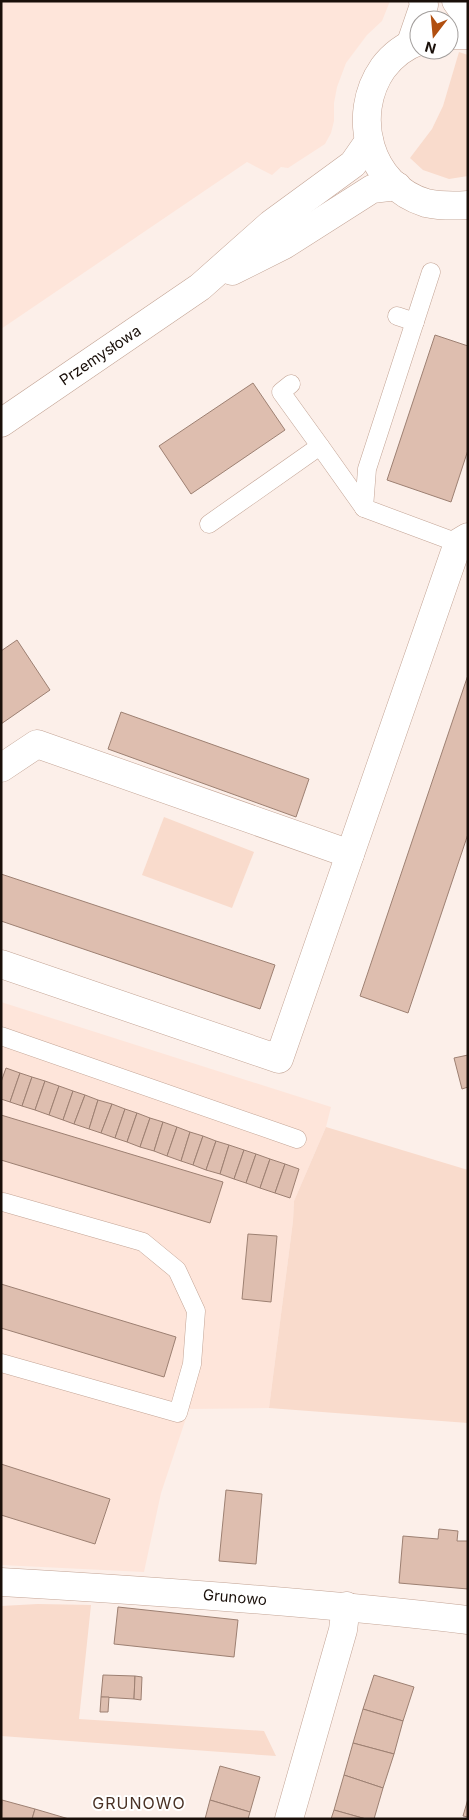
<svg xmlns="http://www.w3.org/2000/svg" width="469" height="1820" font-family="Inter,sans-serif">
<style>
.built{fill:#fee5da}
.green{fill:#f9dbcc}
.building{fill:#debeaf;stroke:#9d8072}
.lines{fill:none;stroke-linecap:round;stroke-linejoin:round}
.service-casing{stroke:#c3a495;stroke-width:19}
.minor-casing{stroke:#c3a495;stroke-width:29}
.tertiary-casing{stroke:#c3a495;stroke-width:29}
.service{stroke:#fff;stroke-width:18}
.minor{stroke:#fff;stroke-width:28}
.tertiary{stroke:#fff;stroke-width:28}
.labels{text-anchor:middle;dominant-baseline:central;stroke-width:4;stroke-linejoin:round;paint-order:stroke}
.street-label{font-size:15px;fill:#190f09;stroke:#fff}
.neighbourhood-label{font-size:16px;letter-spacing:1px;fill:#4a3225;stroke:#fff}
</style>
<rect width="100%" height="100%" fill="#fcefe9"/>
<g class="built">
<path d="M1 1H390L382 21 367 35 346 63 337 87 334 103V121L331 133 325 144 288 168 281 167 272 175 247 162 1 329Z"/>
<path d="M1 1002 331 1107 326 1127 294 1201 293 1221 269 1408 189 1409 161 1493 144 1572 1 1565Z"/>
</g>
<g class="green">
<path d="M459 52 468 55V176L449 179 423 170 410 158 432 129 443 106Z"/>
<path d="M164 817 254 852 232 908 142 875Z"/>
<path d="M326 1127 468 1170V1423L269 1408 293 1221 294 1201Z"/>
<path d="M38 1604 91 1605 79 1719 264 1731 276 1756 1 1736V1606Z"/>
</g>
<g class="building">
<path d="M435 335 468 346V450L451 502 387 480Z"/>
<path d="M253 383 285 430 191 494 159 446Z"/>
<path d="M17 640 50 690 1 724V651Z"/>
<path d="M468 675V834L408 1013 360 996Z"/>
<path d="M121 712 309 779 296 817 108 749Z"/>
<path d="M1 874 275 965 260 1009 1 921Z"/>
<path d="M468 1055V1087L462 1089 454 1058Z"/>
<path d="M6 1068 20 1073 10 1102 1 1099V1082Z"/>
<path d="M20 1073 32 1077 22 1106 10 1102Z"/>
<path d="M32 1077 45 1081 35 1110 22 1106Z"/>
<path d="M45 1081 59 1086 49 1115 35 1110Z"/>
<path d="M59 1086 73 1091 63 1120 49 1115Z"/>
<path d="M73 1091 85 1095 74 1124 63 1120Z"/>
<path d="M85 1095 98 1100 89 1129 74 1124Z"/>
<path d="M98 1100 112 1104 101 1133 89 1129Z"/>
<path d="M112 1104 125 1109 115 1138 101 1133Z"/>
<path d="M125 1109 137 1113 127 1142 115 1138Z"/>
<path d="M137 1113 150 1118 140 1147 127 1142Z"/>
<path d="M1 1115 223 1182 210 1223 1 1160Z"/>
<path d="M150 1118 163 1122 154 1151 140 1147Z"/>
<path d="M163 1122 177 1127 167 1156 154 1151Z"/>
<path d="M177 1127 190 1132 181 1161 167 1156Z"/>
<path d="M190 1132 203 1136 193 1165 181 1161Z"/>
<path d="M203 1136 216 1141 206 1170 193 1165Z"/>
<path d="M216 1141 229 1145 220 1174 206 1170Z"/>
<path d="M229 1145 244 1150 234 1179 220 1174Z"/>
<path d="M244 1150 256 1154 246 1183 234 1179Z"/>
<path d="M256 1154 270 1159 260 1188 246 1183Z"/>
<path d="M270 1159 285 1164 275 1193 260 1188Z"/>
<path d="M285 1164 299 1169 290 1198 275 1193Z"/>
<path d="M248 1234 277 1236 271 1302 242 1299Z"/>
<path d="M1 1284 176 1337 164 1377 1 1328Z"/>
<path d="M1 1464 110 1499 95 1544 1 1515Z"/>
<path d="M226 1490 262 1494 256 1564 219 1561Z"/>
<path d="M439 1529 458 1531 457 1541H468V1589L399 1583 403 1536 438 1539Z"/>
<path d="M118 1607 238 1620 234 1657 114 1644Z"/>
<path d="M103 1675 135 1676 134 1699 101 1697Z"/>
<path d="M374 1675 414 1687 403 1721 363 1709Z"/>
<path d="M135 1676 142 1677 141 1700 134 1699Z"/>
<path d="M101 1697H109L108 1712H100Z"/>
<path d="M363 1709 403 1721 394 1754 353 1743Z"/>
<path d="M353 1743 394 1754 383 1788 344 1775Z"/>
<path d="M220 1766 260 1777 250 1812 210 1800Z"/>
<path d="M344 1775 383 1788 374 1819H366L334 1810Z"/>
<path d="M468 1799V1817L463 1816Z"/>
<path d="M2 1800 35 1809 32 1819H1Z"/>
<path d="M210 1800 250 1812 248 1819H205Z"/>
<path d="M35 1809 69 1819H32Z"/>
<path d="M334 1810 366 1819H331Z"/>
</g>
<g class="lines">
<g class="service-casing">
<g id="service">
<path d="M431 272 367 469 364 508 458 543"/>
<path d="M397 316 415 322"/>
<path d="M291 384 281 392 320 446"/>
<path d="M209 524 320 446 364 508"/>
<path d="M1 1036 297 1139"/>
<path d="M1 1363 178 1413 192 1364 196 1311 177 1270 143 1242 3 1202"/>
</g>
</g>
<g class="minor-casing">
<g id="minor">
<path d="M1 768 37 744 350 854"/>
<path d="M1 964 279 1059 458 543 468 537"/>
<path d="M1 1582C157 1591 313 1602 468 1620"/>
<path d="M289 1819 343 1630 346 1606"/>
</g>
</g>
<g class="tertiary-casing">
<g id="tertiary">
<path d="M456 1 468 18"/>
<path d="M449 35H468"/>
<path d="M419 41C405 46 392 56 383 68 350 115 369 186 426 203 440 206 454 206 468 205"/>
<path d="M411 43 424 5 423 1"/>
<path d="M232 271 284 245 372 189 397 186"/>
<path d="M1 423 200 287 271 224 353 164 369 141"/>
</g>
</g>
<use href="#service" class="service"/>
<use href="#minor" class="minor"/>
<use href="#tertiary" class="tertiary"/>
</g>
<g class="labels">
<g class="street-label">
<text transform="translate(100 355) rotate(-34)">Przemysłowa</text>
<text transform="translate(235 1597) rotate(5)">Grunowo</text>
</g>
<g class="neighbourhood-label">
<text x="139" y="1803">GRUNOWO</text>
</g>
</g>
<rect width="469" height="1820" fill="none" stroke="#190f09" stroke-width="5"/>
<g transform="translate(434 35) rotate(196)"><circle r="24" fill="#ffffff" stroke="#a39f9d"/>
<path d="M0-4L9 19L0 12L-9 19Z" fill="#b14f10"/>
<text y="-8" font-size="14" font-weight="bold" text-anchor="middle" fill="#190f09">N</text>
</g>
</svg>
